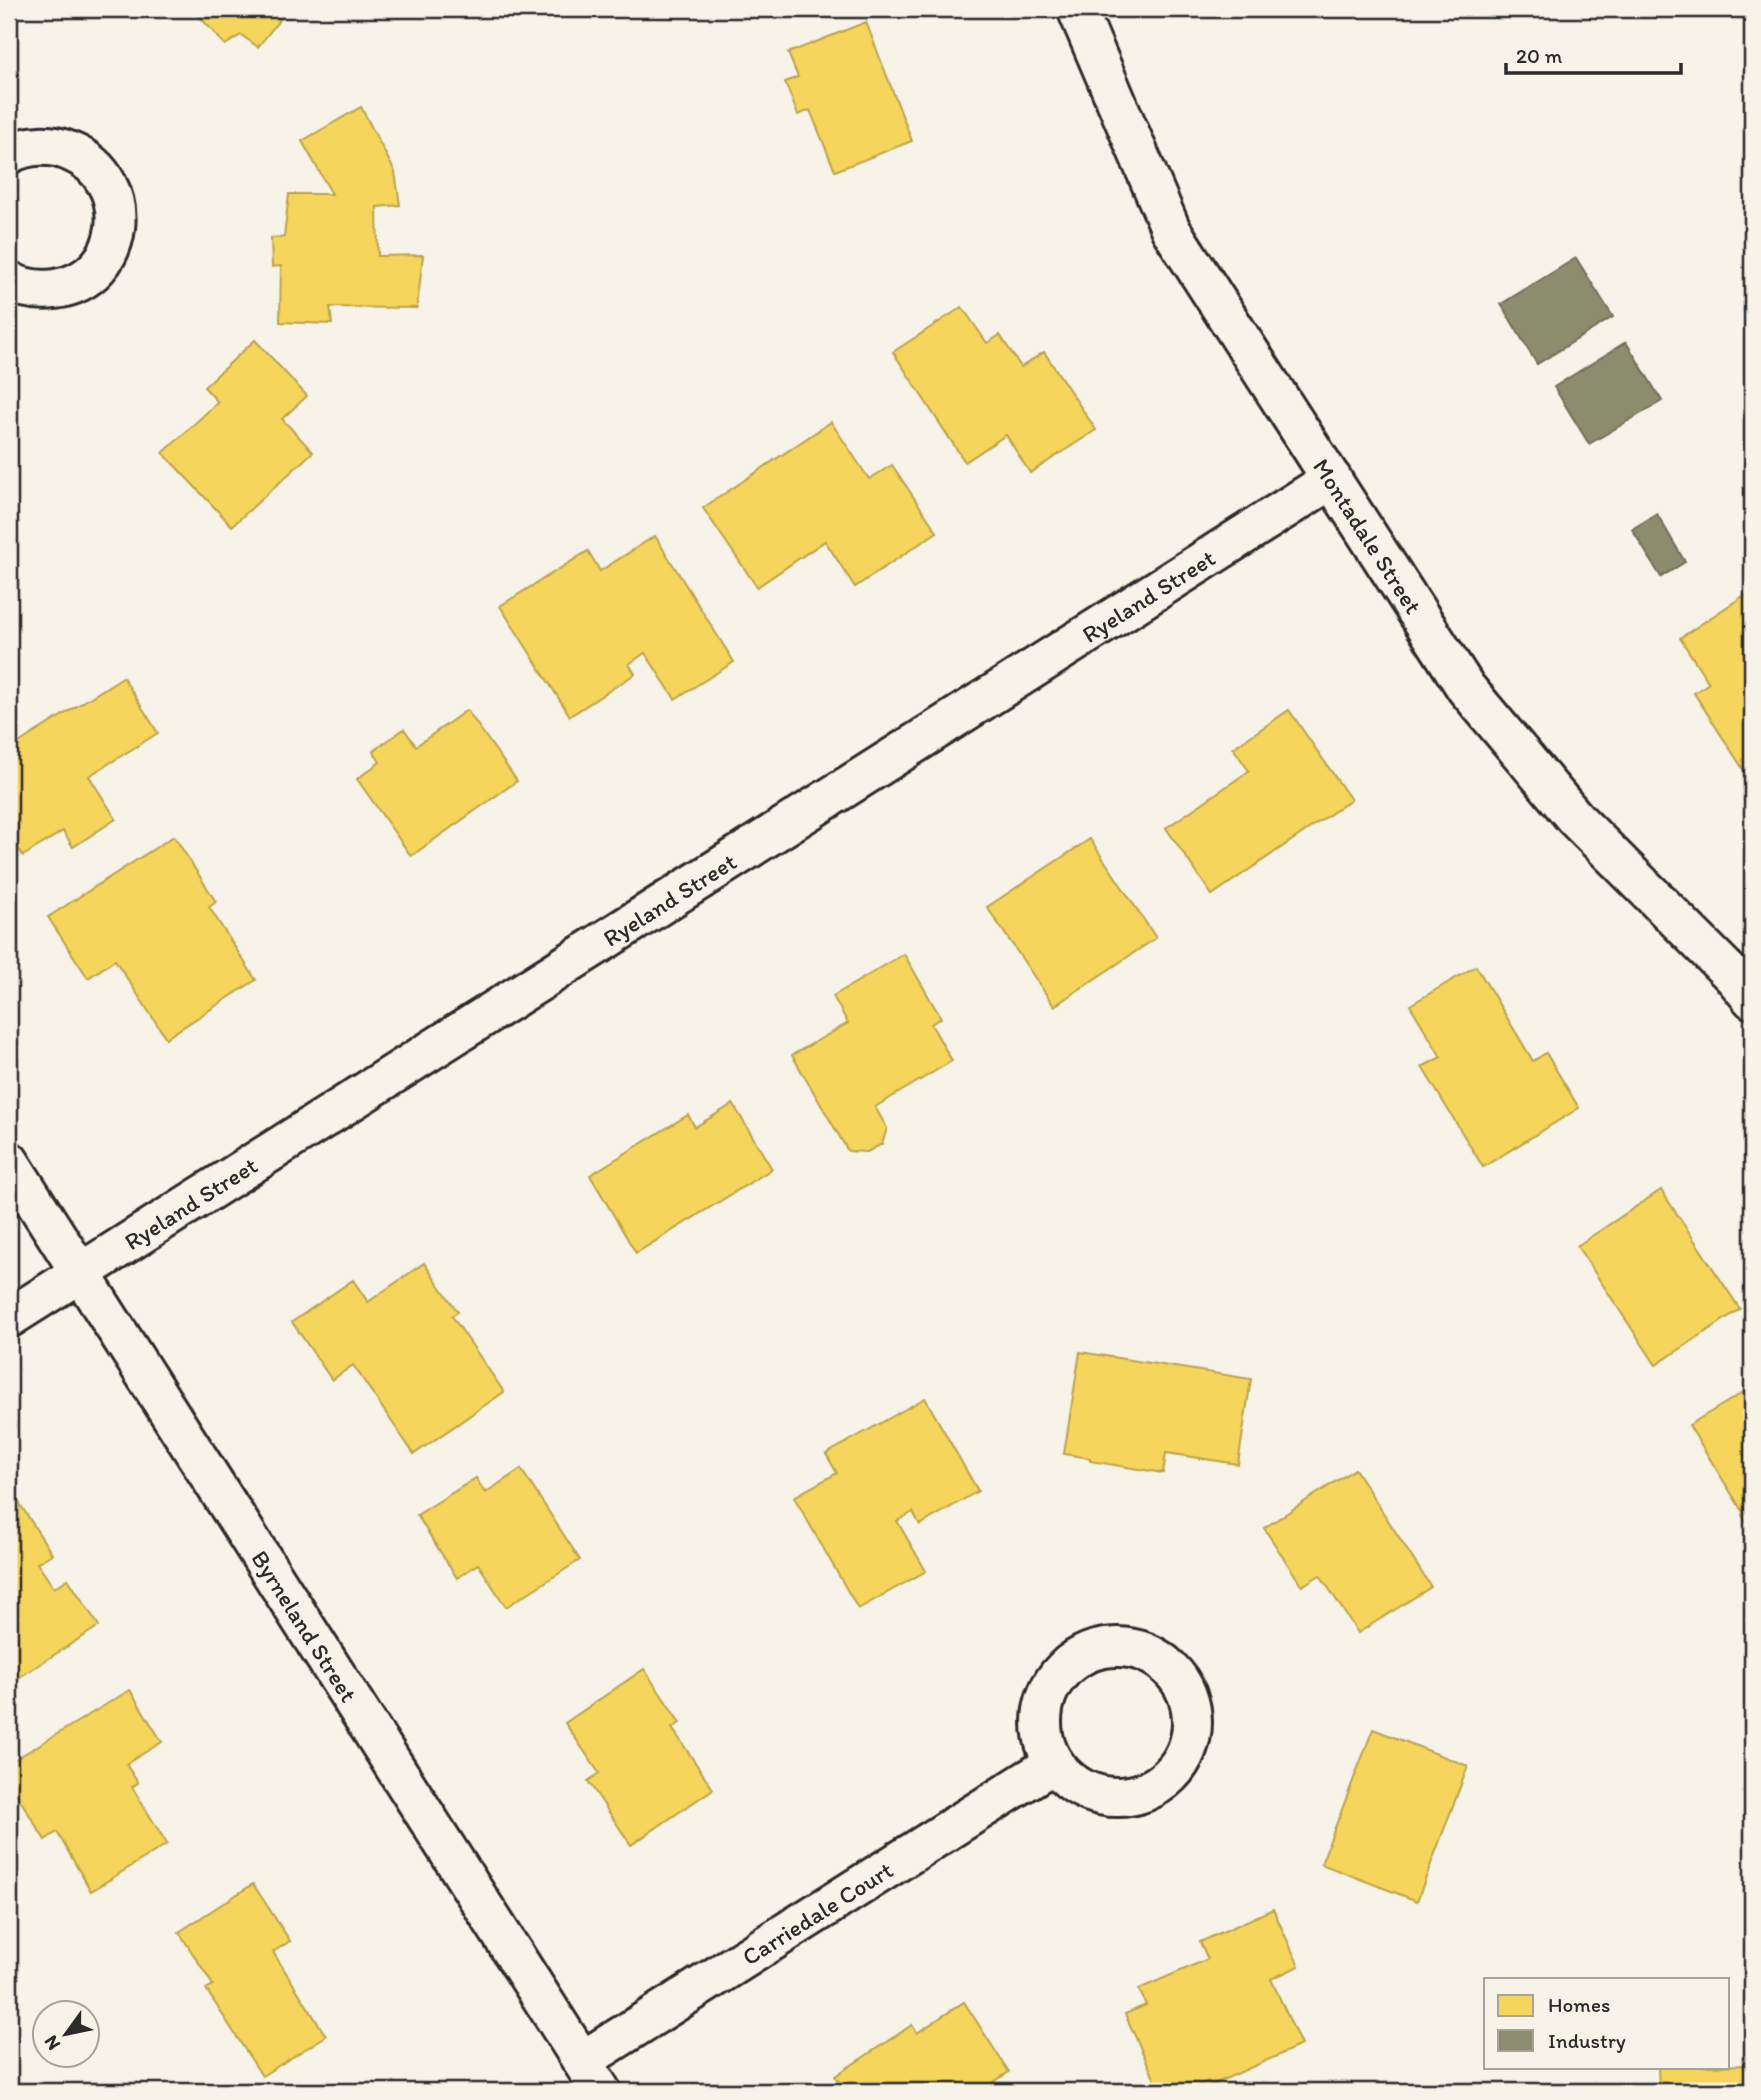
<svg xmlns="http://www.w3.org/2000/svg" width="1761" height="2100" font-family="Itim,sans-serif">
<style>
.homes{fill:#f6d55c;stroke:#b9a24d;stroke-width:2}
.industry{fill:#8c8c6e;stroke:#6f6f5a;stroke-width:2}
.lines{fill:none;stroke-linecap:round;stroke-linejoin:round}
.street-casing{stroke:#2b2b2b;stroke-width:44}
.street{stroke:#f7f3e8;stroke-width:38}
.labels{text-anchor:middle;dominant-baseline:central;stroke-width:7;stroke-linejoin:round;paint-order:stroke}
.street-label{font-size:24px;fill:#2b2b2b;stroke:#f7f3e8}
</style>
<rect width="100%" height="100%" fill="#f7f3e8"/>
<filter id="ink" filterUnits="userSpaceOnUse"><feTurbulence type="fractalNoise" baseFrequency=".0143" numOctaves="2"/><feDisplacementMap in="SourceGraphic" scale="14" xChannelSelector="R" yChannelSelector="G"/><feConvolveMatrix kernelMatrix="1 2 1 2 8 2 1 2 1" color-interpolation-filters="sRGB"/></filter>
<g filter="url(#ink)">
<g class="homes">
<path d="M204 9H288L258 47 241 35 225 45 199 16 204 11Z"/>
<path d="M866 22 912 141 835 171 810 110 798 115 785 82 798 77 788 53Z"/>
<path d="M361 107 395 172 400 205 377 207 378 256 423 255 417 308 330 307 332 324 280 322 281 266 272 267 271 238 284 237 289 194H332L302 141Z"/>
<path d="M962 307 987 343 1000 335 1021 367 1044 352 1096 430 1030 473 1006 435 965 462 893 352Z"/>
<path d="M255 340 307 396 282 419 313 452 232 526 163 453 218 402 204 387Z"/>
<path d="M831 422 869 479 892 465 937 532 855 587 825 541 757 587 703 508Z"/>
<path d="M655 536 734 662 675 699 645 653 629 664 635 674 570 716 500 606 588 551 600 571Z"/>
<path d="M1745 595 1752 606V783L1694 693 1709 683 1680 638Z"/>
<path d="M123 677 158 733 89 776 116 819 73 847 63 831 23 856 9 834V829L13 827 9 819V749Z"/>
<path d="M467 710 517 781 411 856 357 779 380 762 373 751 404 729 416 746Z"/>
<path d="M1289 710 1351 800 1212 895 1166 828 1249 771 1233 748Z"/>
<path d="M174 836 216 902 209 907 256 980 166 1038 115 960 88 978 48 917Z"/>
<path d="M1090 839 1156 938 1054 1006 987 907Z"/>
<path d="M904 954 941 1018 931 1024 952 1061 875 1107 887 1128 882 1144 867 1152 848 1151 792 1055 848 1023 833 996Z"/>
<path d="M1476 966 1533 1061 1546 1053 1579 1108 1483 1167 1422 1067 1441 1057 1410 1005Z"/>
<path d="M733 1104 772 1169 636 1253 590 1175 688 1115 695 1127Z"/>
<path d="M1661 1190 1740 1309 1656 1365 1577 1246Z"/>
<path d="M424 1263 458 1312 452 1316 504 1392 414 1454 353 1365 332 1380 292 1322 353 1280 368 1302Z"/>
<path d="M1080 1352 1251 1379 1238 1464 1166 1453 1163 1473 1090 1461V1458L1064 1454Z"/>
<path d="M1752 1387V1532L1742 1515 1744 1514 1689 1425Z"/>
<path d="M925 1398 978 1491 920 1525 913 1512 897 1521 926 1571 858 1609 794 1497 837 1473 826 1454Z"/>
<path d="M521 1469 580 1560 506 1607 478 1564 457 1578 417 1515 476 1478 485 1493Z"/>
<path d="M1355 1469 1431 1587 1358 1633 1320 1575 1302 1586 1264 1528Z"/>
<path d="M11 1490 52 1554 37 1563 54 1588 68 1579 99 1626 9 1684V1492Z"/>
<path d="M644 1669 680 1723 672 1728 713 1789 631 1845 588 1781 599 1773 565 1723Z"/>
<path d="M130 1690 162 1742 126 1764 138 1783 132 1787 167 1844 91 1891 57 1832 45 1840 9 1782V1763Z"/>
<path d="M1373 1729 1468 1766 1417 1901 1321 1864Z"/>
<path d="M253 1884 290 1941 273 1952 326 2036 262 2076 206 1989 213 1985 179 1932Z"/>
<path d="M1273 1909 1299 1966 1271 1979 1301 2045 1210 2086 1208 2081 1186 2091H1160L1125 2014 1146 2005 1139 1989 1208 1959 1200 1942Z"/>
<path d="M964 2002 1009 2072 980 2091H845L835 2076 912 2025 917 2033Z"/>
<path d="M1752 2065V2091H1659L1658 2067Z"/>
</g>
<g class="industry">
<path d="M1576 258 1613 317 1537 364 1501 304Z"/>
<path d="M1626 342 1662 401 1589 444 1554 387Z"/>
<path d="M1657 514 1685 562 1661 577 1632 529Z"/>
</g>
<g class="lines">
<g class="street-casing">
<g id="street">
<path id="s1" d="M1077 9 1171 230 1466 688 1575 818 1735 978 1752 999"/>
<path d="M9 154C28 144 51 143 71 152 137 179 128 279 55 289 38 291 23 289 9 281"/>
<path id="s2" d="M9 1161 601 2091"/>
<path id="s3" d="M9 1318 1332 479"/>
<circle cx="1117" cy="1722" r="75"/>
<path id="s4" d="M582 2061 1053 1764"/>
</g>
</g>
<use href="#street" class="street"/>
</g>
</g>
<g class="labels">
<g class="street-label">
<text stroke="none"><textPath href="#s1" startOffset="604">Montadale Street</textPath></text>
<text stroke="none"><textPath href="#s3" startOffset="1349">Ryeland Street</textPath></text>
<text stroke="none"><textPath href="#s3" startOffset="782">Ryeland Street</textPath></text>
<text stroke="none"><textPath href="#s3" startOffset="215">Ryeland Street</textPath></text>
<text stroke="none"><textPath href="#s2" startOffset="551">Byrneland Street</textPath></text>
<text stroke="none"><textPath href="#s4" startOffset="278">Carriedale Court</textPath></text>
</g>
</g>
<rect width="1761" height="2100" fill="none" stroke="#f7f3e8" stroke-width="35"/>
<rect x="18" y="18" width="1726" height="2065" fill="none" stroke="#2b2b2b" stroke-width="2.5" filter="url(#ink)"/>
<rect x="1484" y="1978" width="245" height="91" fill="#f7f3e8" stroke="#a5a39c" stroke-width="2"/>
<rect x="1498" y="1995" width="35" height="21" fill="#f6d55c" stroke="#a5a39c" stroke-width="2"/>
<text x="1548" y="2012" font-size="21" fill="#2b2b2b">Homes</text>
<rect x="1498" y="2030" width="35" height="21" fill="#8c8c6e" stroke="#a5a39c" stroke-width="2"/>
<text x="1548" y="2048" font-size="21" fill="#2b2b2b">Industry</text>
<g transform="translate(66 2034) rotate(237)"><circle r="33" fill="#f7f3e8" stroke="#a5a39c" stroke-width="2"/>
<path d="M0-5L12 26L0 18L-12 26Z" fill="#2b2b2b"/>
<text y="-10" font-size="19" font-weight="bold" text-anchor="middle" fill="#2b2b2b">N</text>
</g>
<path d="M1506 63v10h175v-10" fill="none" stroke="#2b2b2b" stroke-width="3.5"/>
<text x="1516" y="63" font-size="21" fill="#2b2b2b" stroke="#f7f3e8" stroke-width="5" paint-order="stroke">20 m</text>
</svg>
